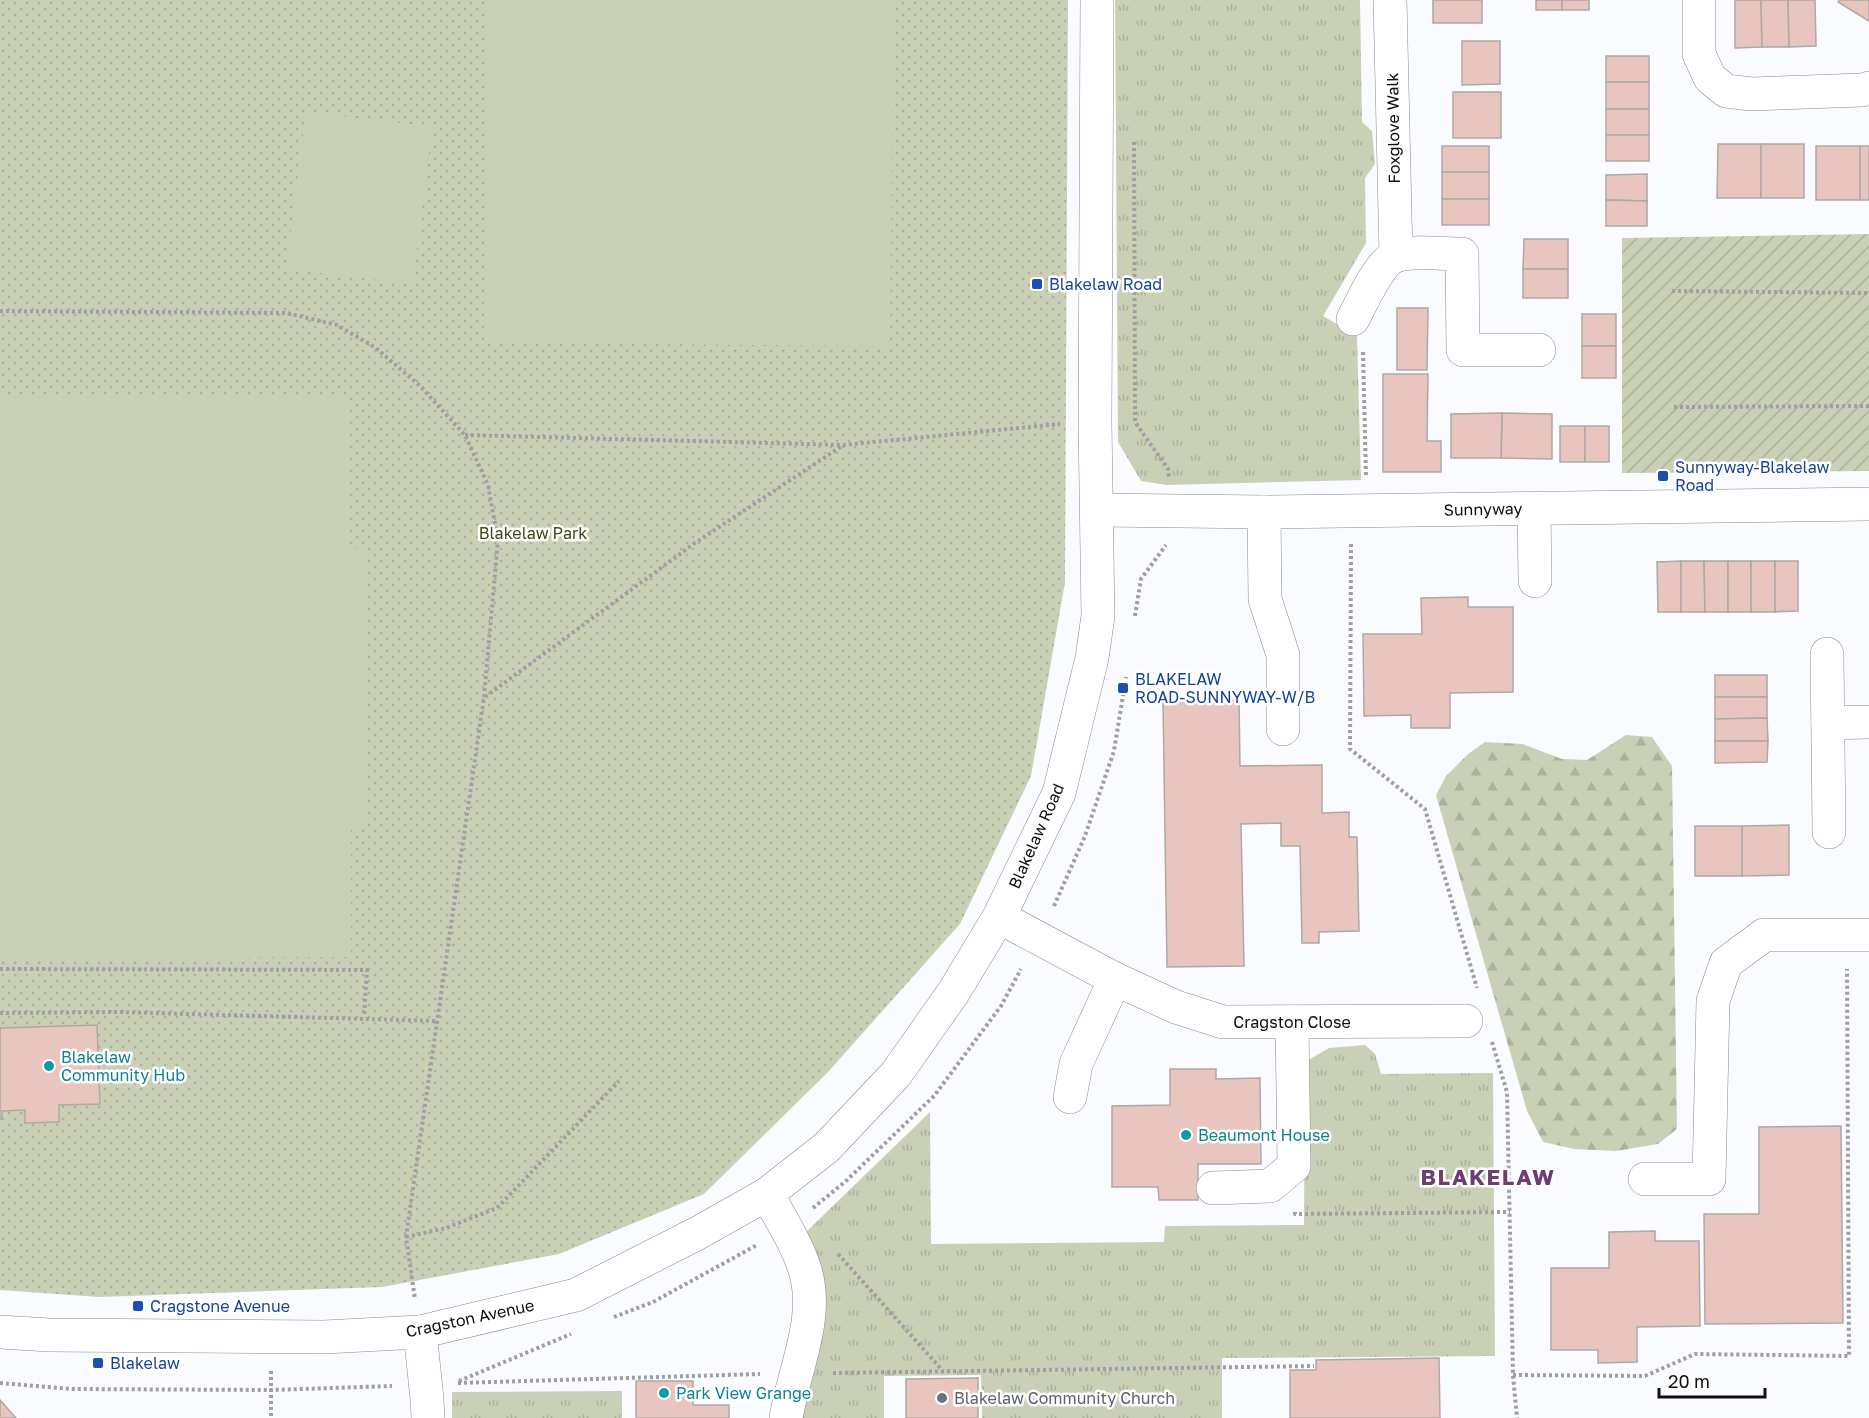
<svg xmlns="http://www.w3.org/2000/svg" width="1869" height="1418" font-family="'Golos Text',sans-serif">
<style>
.grass{fill:url(#grass-tufts)}
.forest{fill:url(#forest-firs)}
.park{fill:url(#park-dots)}
.garden{fill:url(#garden-furrows)}
.pitch{fill:#cad0b6}
.building{fill:#e8c5bf;stroke:#aea8a6;stroke-width:1.5}
.lines{fill:none;stroke-linecap:round;stroke-linejoin:round}
.minor-casing{stroke:#888a8f;stroke-width:34}
.path{stroke:#9f9fa2;stroke-width:4;stroke-dasharray:3 3;stroke-linecap:butt}
.minor{stroke:#fff;stroke-width:33}
.transit-dot{fill:#1a4fb4;stroke:#fff;stroke-width:2}
.culture-dot{fill:#0f9aa8;stroke:#fff;stroke-width:2}
.worship-dot{fill:#6b7280;stroke:#fff;stroke-width:2}
.labels{text-anchor:middle;dominant-baseline:central;stroke-width:5;stroke-linejoin:round;paint-order:stroke}
.street-label{font-size:16px;fill:#0e0e10;stroke:#fff}
.transit-label{font-size:16px;fill:#164399;stroke:#fff;text-anchor:start}
.park-label{font-size:16px;fill:#404717;stroke:#fff}
.culture-label{font-size:16px;fill:#0d838f;stroke:#fff;text-anchor:start}
.worship-label{font-size:16px;fill:#5b616d;stroke:#fff;text-anchor:start}
.district-label{font-size:22px;font-weight:bold;letter-spacing:1.5px;fill:#6e3e72;stroke:#fff}
</style>
<defs>
<pattern id="grass-tufts" width="24" height="20" patternUnits="userSpaceOnUse" patternTransform="scale(1.5)"><rect width="24" height="20" fill="#cad0b6"/><path d="M3 7l-1-3M5 7V3M7 7l1-3M15 17l-1-3M17 17v-4M19 17l1-3" fill="none" stroke="#acb19b"/></pattern>
<pattern id="forest-firs" width="22" height="20" patternUnits="userSpaceOnUse" patternTransform="scale(1.5)"><rect width="22" height="20" fill="#cad0b6"/><path d="M5 1l3.5 6h-7zM16 11l3.5 6h-7z" fill="#acb19b"/></pattern>
<pattern id="park-dots" width="8" height="8" patternUnits="userSpaceOnUse" patternTransform="scale(1.5)"><rect width="8" height="8" fill="#cad0b6"/><path d="M2 2h.1M6 6h.1" fill="none" stroke="#acb19b" stroke-width="1.8" stroke-linecap="round"/></pattern>
<pattern id="garden-furrows" width="10" height="10" patternUnits="userSpaceOnUse" patternTransform="scale(1.5)"><rect width="10" height="10" fill="#cad0b6"/><path d="M-1 1l2-2M0 10L10 0M9 11l2-2" fill="none" stroke="#acb19b"/></pattern>
</defs>
<rect width="100%" height="100%" fill="#fafbff"/>
<g class="grass">
<path d="M1115 0H1360L1362 122 1372 131 1375 164 1365 178 1366 243 1323 316 1357 336 1361 480 1167 485 1141 481 1118 442Z"/>
<path d="M1365 1045 1375 1054 1381 1074 1493 1073 1495 1356 1222 1358V1418H982L981 1375 884 1376V1418H801L807 1231 930 1112 931 1244 1164 1242 1165 1226 1304 1225 1305 1062 1329 1048Z"/>
<path d="M622 1391V1418H452V1392Z"/>
</g>
<path class="forest" d="M1626 735 1652 737 1672 766 1677 1129 1658 1144 1616 1151 1574 1149 1543 1142 1527 1111 1436 795 1446 776 1468 754 1485 742 1523 744 1562 759 1587 760Z"/>
<path class="park" d="M0 0H1068L1065 582 1031 776 960 924 828 1072 704 1194 559 1254 382 1287 99 1297 0 1290Z"/>
<path class="garden" d="M1869 234V471L1622 473V238Z"/>
<g class="pitch">
<path d="M487 0H893L890 346 484 343Z"/>
<path d="M306 112 432 127 413 284 286 269Z"/>
<path d="M348 396 349 548 365 549 366 827 351 828V957L0 959V398Z"/>
</g>
<g class="building">
<rect x="1433" y="0" width="49" height="23"/>
<rect x="1536" y="0" width="26" height="10"/>
<rect x="1562" y="0" width="27" height="10"/>
<path d="M1735 0H1761L1762 47 1735 48Z"/>
<path d="M1761 0H1788L1789 47H1762Z"/>
<path d="M1788 0H1815L1816 46 1789 47Z"/>
<path d="M1839 0H1869V21L1838 2Z"/>
<path d="M1462 41H1500V84L1462 85Z"/>
<rect x="1606" y="56" width="43" height="26"/>
<rect x="1606" y="82" width="43" height="27"/>
<rect x="1453" y="92" width="48" height="46"/>
<rect x="1606" y="109" width="43" height="26"/>
<rect x="1606" y="135" width="43" height="26"/>
<path d="M1718 144H1761V198H1717Z"/>
<rect x="1761" y="144" width="43" height="54"/>
<rect x="1442" y="146" width="47" height="26"/>
<rect x="1816" y="146" width="44" height="54"/>
<rect x="1860" y="146" width="9" height="54"/>
<rect x="1442" y="172" width="47" height="27"/>
<path d="M1647 174V201L1606 200V175Z"/>
<rect x="1442" y="199" width="47" height="26"/>
<path d="M1606 200 1647 201V226H1606Z"/>
<path d="M1524 239H1568V269H1523Z"/>
<rect x="1523" y="269" width="45" height="29"/>
<path d="M1397 308H1428L1427 370H1397Z"/>
<rect x="1582" y="314" width="34" height="32"/>
<rect x="1582" y="346" width="34" height="32"/>
<path d="M1383 374H1428L1427 441H1441V472H1383Z"/>
<path d="M1502 413 1552 414V459L1501 458Z"/>
<path d="M1502 413 1501 458H1451V414Z"/>
<rect x="1560" y="426" width="25" height="36"/>
<rect x="1585" y="426" width="24" height="36"/>
<path d="M1681 561V612H1658L1657 562Z"/>
<path d="M1681 561H1704L1705 612H1681Z"/>
<path d="M1704 561H1728V612H1705Z"/>
<rect x="1728" y="561" width="23" height="51"/>
<rect x="1751" y="561" width="24" height="51"/>
<path d="M1775 561H1798V611L1775 612Z"/>
<path d="M1468 597V607H1513V692L1450 693V728H1411V715L1364 716 1363 634H1422L1421 598Z"/>
<rect x="1715" y="675" width="52" height="22"/>
<path d="M1715 697H1767V718L1715 719Z"/>
<path d="M1239 700 1240 766 1322 765V813L1349 812V837H1357L1359 931 1319 932V943H1302L1300 846H1281V823L1241 824 1244 966 1167 967 1163 701Z"/>
<path d="M1767 718 1768 741H1715V719Z"/>
<path d="M1715 741H1768L1767 762 1715 763Z"/>
<path d="M1789 825V875L1742 876V826Z"/>
<rect x="1695" y="826" width="47" height="50"/>
<path d="M97 1025 100 1104 59 1105V1122L25 1123V1110L2 1111V1119H0V1028Z"/>
<path d="M1170 1069H1216V1079L1260 1078 1261 1164H1198V1200H1159L1158 1187H1112V1106L1170 1105Z"/>
<path d="M1841 1126 1843 1323 1705 1324 1704 1214H1759V1127Z"/>
<path d="M1655 1231V1241H1699L1700 1326 1637 1327V1362L1598 1363V1350H1551V1268H1609V1232Z"/>
<path d="M1439 1358 1440 1418H1290V1370H1316V1360Z"/>
<path d="M978 1378V1418H906V1379Z"/>
<path d="M636 1381H693V1405H729V1418H636Z"/>
<path d="M0 1400 16 1418H0Z"/>
</g>
<g class="lines">
<g class="minor-casing">
<g id="minor">
<path d="M1390 0 1396 256"/>
<path d="M1699 0V54L1710 78 1726 91 1751 94 1862 90 1869 88"/>
<path d="M1353 319C1361 304 1379 263 1395 256 1412 250 1444 254 1462 254L1463 350H1539"/>
<path d="M1534 509 1535 581"/>
<path d="M1098 510 1264 512 1869 504"/>
<path d="M1264 512 1265 599 1283 655V729"/>
<path d="M1827 654 1829 832"/>
<path d="M1828 723 1869 722"/>
<path d="M999 917 1115 979 1176 1007 1223 1022 1466 1021"/>
<path d="M1070 1097 1076 1064 1115 979"/>
<path d="M1645 1179H1709L1713 1001 1726 963 1764 935H1869"/>
<path d="M1213 1188 1270 1186 1294 1166 1292 1022"/>
<path d="M767 1194C779 1216 795 1240 803 1264 822 1314 794 1368 786 1418"/>
<path d="M0 1332 49 1335 324 1337 420 1332 576 1295 698 1233 767 1194 827 1147 896 1074 953 993 999 917 1059 793 1092 658 1098 616 1095 423 1097 0"/>
<path d="M420 1332 427 1399 428 1418"/>
</g>
</g>
<g class="path">
<path d="M1134 142 1135 422 1168 469 1169 478"/>
<path d="M1672 291 1869 293"/>
<path d="M0 311 287 313 337 325 376 348 420 386 465 435 488 485 498 540 484 697 406 1237 415 1299"/>
<path d="M1363 352 1366 477"/>
<path d="M1674 407 1869 406"/>
<path d="M465 435 843 445 1060 424"/>
<path d="M1351 544 1350 749 1425 809 1477 988"/>
<path d="M1135 616 1141 579 1166 545"/>
<path d="M485 697 695 543 842 446"/>
<path d="M1054 906 1085 836 1114 751 1126 677"/>
<path d="M0 969 367 970 364 1017"/>
<path d="M0 1013 119 1012 436 1021"/>
<path d="M1492 1042 1507 1092 1513 1375 1517 1418"/>
<path d="M813 1208 846 1181 934 1096 1001 1006 1021 969"/>
<path d="M1295 1212V1214L1510 1212"/>
<path d="M406 1237 446 1228 497 1208 619 1081"/>
<path d="M838 1254 943 1371"/>
<path d="M614 1317 653 1302 757 1245"/>
<path d="M271 1371V1418"/>
<path d="M833 1373 1314 1366"/>
<path d="M1513 1375 1645 1376 1695 1354 1849 1356 1847 969"/>
<path d="M459 1381 571 1334"/>
<path d="M0 1383 72 1389 271 1390 392 1386"/>
<path d="M458 1383 760 1374"/>
</g>
<use href="#minor" class="minor"/>
</g>
<g class="transit-dot">
<rect x="1031" y="278" width="12" height="12" rx="3"/>
<rect x="1657" y="470" width="12" height="12" rx="3"/>
<rect x="1117" y="682" width="12" height="12" rx="3"/>
<rect x="132" y="1300" width="12" height="12" rx="3"/>
<rect x="92" y="1357" width="12" height="12" rx="3"/>
</g>
<g class="culture-dot">
<circle cx="49" cy="1066" r="6"/>
<circle cx="1186" cy="1135" r="6"/>
<circle cx="664" cy="1393" r="6"/>
</g>
<circle class="worship-dot" cx="942" cy="1398" r="6"/>
<g class="labels">
<g class="street-label">
<text transform="translate(1393 128) rotate(-91)">Foxglove Walk</text>
<text transform="translate(1483 509) rotate(-1)">Sunnyway</text>
<text transform="translate(1036 836) rotate(-66)">Blakelaw Road</text>
<text x="1292" y="1022">Cragston Close</text>
<text transform="translate(470 1318) rotate(-12)">Cragston Avenue</text>
</g>
<g class="transit-label">
<text x="1049" y="284">Blakelaw Road</text>
<text x="1675" y="467">Sunnyway-Blakelaw<tspan x="1675" dy="18">Road</tspan></text>
<text x="1135" y="679">BLAKELAW<tspan x="1135" dy="18">ROAD-SUNNYWAY-W/B</tspan></text>
<text x="150" y="1306">Cragstone Avenue</text>
<text x="110" y="1363">Blakelaw</text>
</g>
<g class="park-label">
<text x="533" y="533">Blakelaw Park</text>
</g>
<g class="culture-label">
<text x="61" y="1057">Blakelaw<tspan x="61" dy="18">Community Hub</tspan></text>
<text x="1198" y="1135">Beaumont House</text>
<text x="676" y="1393">Park View Grange</text>
</g>
<g class="worship-label">
<text x="954" y="1398">Blakelaw Community Church</text>
</g>
<g class="district-label">
<text x="1488" y="1176">BLAKELAW</text>
</g>
</g>
<path d="M1659 1388v9h106v-9" fill="none" stroke="#0e0e10" stroke-width="3"/>
<text x="1668" y="1388" font-size="18" fill="#0e0e10" stroke="#ffffff" stroke-width="4.5" paint-order="stroke">20 m</text>
</svg>
